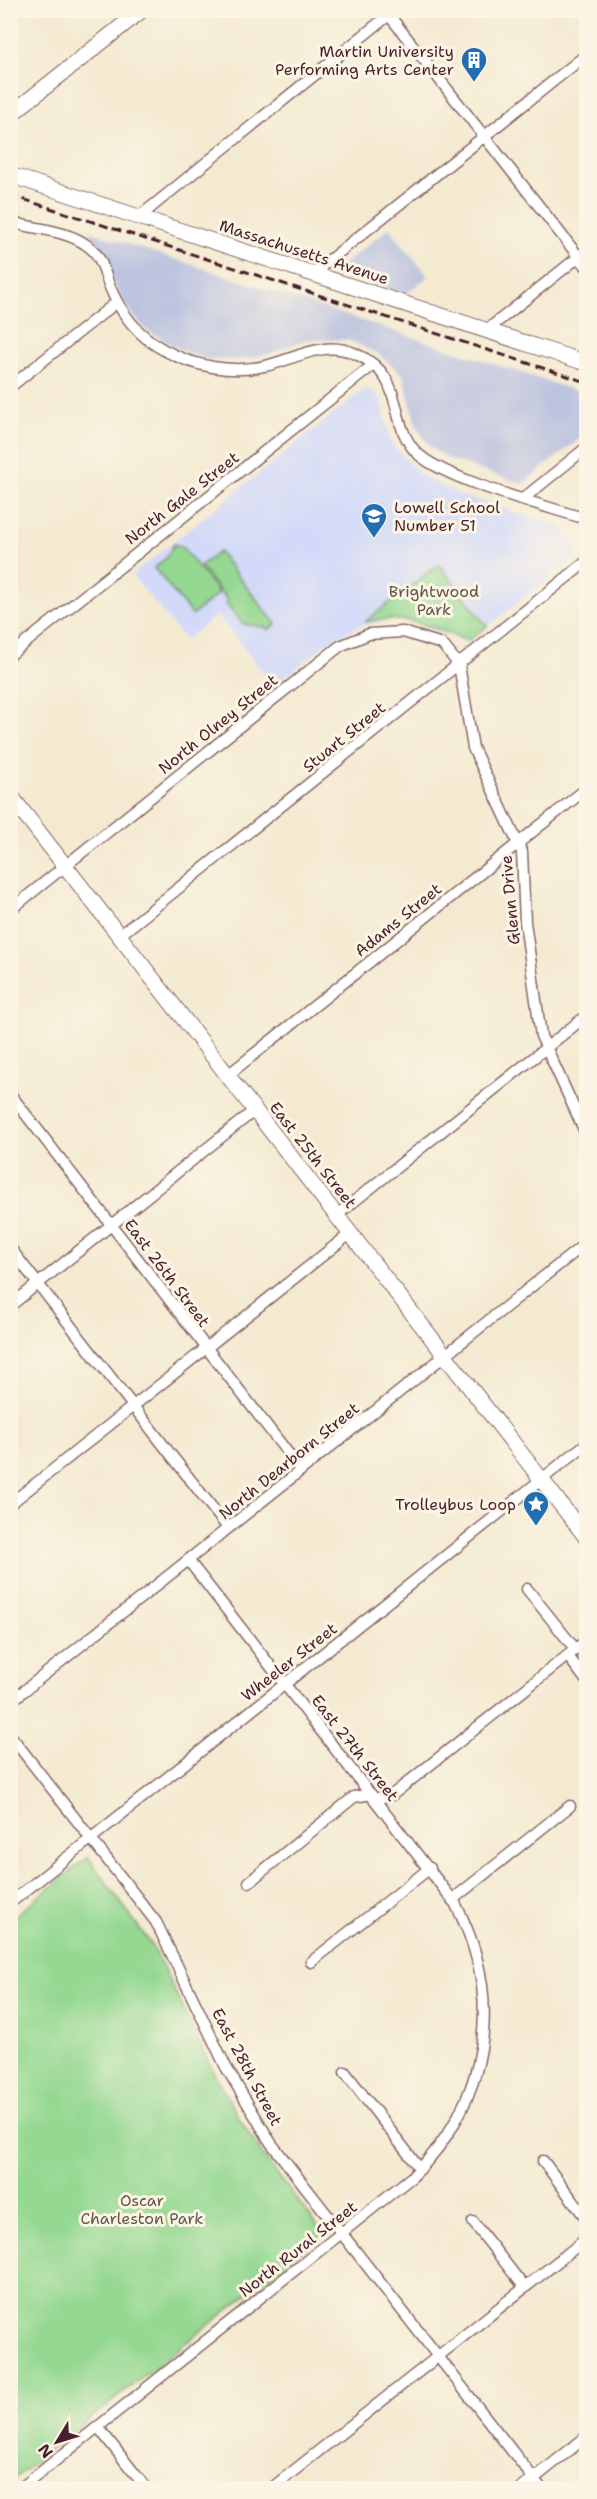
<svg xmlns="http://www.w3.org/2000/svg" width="597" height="2499" font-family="'Shantell Sans',sans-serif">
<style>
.built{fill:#d2d9f9}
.industrial{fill:#bcc3de}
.green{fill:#94d891;stroke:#6f7c5e;stroke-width:1.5}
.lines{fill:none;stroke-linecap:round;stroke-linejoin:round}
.street-casing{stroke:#866665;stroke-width:13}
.secondary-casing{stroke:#866665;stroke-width:17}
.street{stroke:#fff;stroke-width:10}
.secondary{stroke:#fff;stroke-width:15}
.rail{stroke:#4a1f2b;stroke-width:3;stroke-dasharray:9 4.5;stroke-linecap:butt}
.labels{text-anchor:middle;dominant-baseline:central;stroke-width:6;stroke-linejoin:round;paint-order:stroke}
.poi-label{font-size:16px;fill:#4a1f2b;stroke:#fcf5e5;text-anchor:end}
.street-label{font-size:16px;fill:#4a1f2b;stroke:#fcf5e5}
.park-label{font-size:16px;fill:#60564a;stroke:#fcf5e5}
</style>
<rect width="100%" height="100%" fill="#fcf5e5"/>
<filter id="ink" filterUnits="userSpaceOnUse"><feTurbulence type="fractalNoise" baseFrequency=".0167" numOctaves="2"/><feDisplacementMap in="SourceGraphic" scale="12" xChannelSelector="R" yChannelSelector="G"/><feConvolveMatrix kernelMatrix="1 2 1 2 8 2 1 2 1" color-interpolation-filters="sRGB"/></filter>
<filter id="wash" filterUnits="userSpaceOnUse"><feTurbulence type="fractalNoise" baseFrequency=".008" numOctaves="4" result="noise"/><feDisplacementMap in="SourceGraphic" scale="24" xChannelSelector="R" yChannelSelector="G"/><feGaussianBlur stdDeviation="1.35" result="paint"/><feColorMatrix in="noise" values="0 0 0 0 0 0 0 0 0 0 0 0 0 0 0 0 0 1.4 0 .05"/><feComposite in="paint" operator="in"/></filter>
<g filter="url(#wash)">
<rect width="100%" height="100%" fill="#f4ead1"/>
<path class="built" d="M368 389 378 395 383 407 390 442 421 475 460 495 561 527 579 550V554L467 643 416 623 389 620 361 625 328 643 274 686 217 615 185 640 132 575 363 390Z"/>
<g class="industrial">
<path d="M389 228 428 276 405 295 334 272Z"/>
<path d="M89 231 586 394V434L522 484 448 459 429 446 416 425 403 375 378 354 348 340 307 339 272 353 241 360 204 359 172 346 145 329 128 309 113 282 106 256Z"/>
</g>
<g class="green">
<path d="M174 544 183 548 219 593 192 615 154 568 166 558Z"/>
<path d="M219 552 276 624 268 630 265 627 243 624 226 603 228 601 200 566Z"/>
<path d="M436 566 441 567 487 626 468 641C434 627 402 613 365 622Z"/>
<path d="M88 1857 153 1947 216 2077 240 2120 269 2164 324 2234 11 2481V1919Z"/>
</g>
</g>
<g filter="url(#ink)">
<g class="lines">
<g class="street-casing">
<g id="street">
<path d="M385 10 586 266"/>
<path d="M139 217 395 10"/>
<path d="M10 222C34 229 68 230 88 246 101 255 104 271 109 285 120 312 138 336 164 350 193 366 231 374 265 366 296 359 324 339 356 354 407 376 387 419 415 451 440 479 547 506 586 519"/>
<path d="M312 274 586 55"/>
<path d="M487 330 586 251"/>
<path d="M10 387 117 302"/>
<path d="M524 498 586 448"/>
<path d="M10 655 373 365"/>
<path d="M10 910 340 646 369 634 403 632 442 644 459 665 473 748 522 852 525 922 541 1036 586 1134"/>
<path d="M120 935 586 562"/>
<path d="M228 1075 586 789"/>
<path d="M10 1094 301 1470"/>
<path d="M337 1215 586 1016"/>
<path d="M10 1248 228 1528"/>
<path d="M10 1306 255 1110"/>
<path d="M10 1504 351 1233"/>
<path d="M527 1589 576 1650"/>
<path d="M568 1656 586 1680"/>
<path d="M10 1702 586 1243"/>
<path d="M10 1735 156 1922 226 2067 271 2143 541 2488"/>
<path d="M374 1799 392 1795 586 1641"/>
<path d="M249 1882 354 1797 371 1794"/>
<path d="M452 1900 570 1806"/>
<path d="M10 1903 586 1444"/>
<path d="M311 1962 430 1868"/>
<path d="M345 2072 420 2169"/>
<path d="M543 2161 586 2218"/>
<path d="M473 2222 525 2288"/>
<path d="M98 2427 146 2488"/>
<path d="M21 2488 413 2176C489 2101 505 1998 455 1903L188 1560"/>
<path d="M272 2488 586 2239"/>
<path d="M522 2488 586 2437"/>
</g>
</g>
<g class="secondary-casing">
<g id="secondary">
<path d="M10 115 142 10"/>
<path d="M10 175 586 363"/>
<path d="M10 795 586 1537"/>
</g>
</g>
<use href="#street" class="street"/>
<use href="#secondary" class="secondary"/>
<path class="rail" d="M10 195 586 382"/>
</g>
</g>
<defs>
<g id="building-pin" transform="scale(1.35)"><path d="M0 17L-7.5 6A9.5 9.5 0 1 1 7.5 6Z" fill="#1f6fb2" stroke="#fcf5e5"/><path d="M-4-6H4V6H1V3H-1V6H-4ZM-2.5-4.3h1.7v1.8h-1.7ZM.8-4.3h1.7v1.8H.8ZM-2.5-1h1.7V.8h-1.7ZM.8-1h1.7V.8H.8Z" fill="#fff"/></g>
<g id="school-pin" transform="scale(1.35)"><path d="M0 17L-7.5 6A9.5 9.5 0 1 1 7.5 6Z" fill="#1f6fb2" stroke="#fcf5e5"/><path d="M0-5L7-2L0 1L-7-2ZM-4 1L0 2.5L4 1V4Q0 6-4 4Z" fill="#fff"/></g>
<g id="sight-pin" transform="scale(1.35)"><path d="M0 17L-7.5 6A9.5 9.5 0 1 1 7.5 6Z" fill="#1f6fb2" stroke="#fcf5e5"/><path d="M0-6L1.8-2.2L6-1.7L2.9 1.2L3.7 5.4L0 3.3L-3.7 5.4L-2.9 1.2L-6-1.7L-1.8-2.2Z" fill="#fff"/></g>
</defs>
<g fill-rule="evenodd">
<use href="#building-pin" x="474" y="60"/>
<use href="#school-pin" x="374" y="516"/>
<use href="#sight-pin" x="536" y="1504"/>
</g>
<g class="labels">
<g class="poi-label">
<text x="454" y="51">Martin University<tspan x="454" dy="18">Performing Arts Center</tspan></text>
<text x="394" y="507" text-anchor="start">Lowell School<tspan x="394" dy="18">Number 51</tspan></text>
<text x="516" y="1504">Trolleybus Loop</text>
</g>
<g class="street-label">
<text transform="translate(304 252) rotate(18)">Massachusetts Avenue</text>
<text transform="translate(182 498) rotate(-38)">North Gale Street</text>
<text transform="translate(218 724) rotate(-39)">North Olney Street</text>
<text transform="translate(344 737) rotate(-39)">Stuart Street</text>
<text transform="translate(510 900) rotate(-95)">Glenn Drive</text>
<text transform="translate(398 920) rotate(-39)">Adams Street</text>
<text transform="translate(313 1155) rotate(52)">East 25th Street</text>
<text transform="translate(167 1273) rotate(53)">East 26th Street</text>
<text transform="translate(289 1461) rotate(-39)">North Dearborn Street</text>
<text transform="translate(289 1662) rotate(-38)">Wheeler Street</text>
<text transform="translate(355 1748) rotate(52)">East 27th Street</text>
<text transform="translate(247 2067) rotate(62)">East 28th Street</text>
<text transform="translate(298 2249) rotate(-38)">North Rural Street</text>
</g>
<g class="park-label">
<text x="434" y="591">Brightwood<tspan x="434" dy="18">Park</tspan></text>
<text x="142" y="2200">Oscar<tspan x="142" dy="18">Charleston Park</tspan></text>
</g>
</g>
<rect width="597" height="2499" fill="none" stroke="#fcf5e5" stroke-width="36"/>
<g transform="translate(57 2442) rotate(232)" stroke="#fcf5e5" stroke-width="4.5" paint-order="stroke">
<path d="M0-4.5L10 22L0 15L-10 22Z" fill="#4a1f2b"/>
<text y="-9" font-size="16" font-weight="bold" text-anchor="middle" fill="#4a1f2b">N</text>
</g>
</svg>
